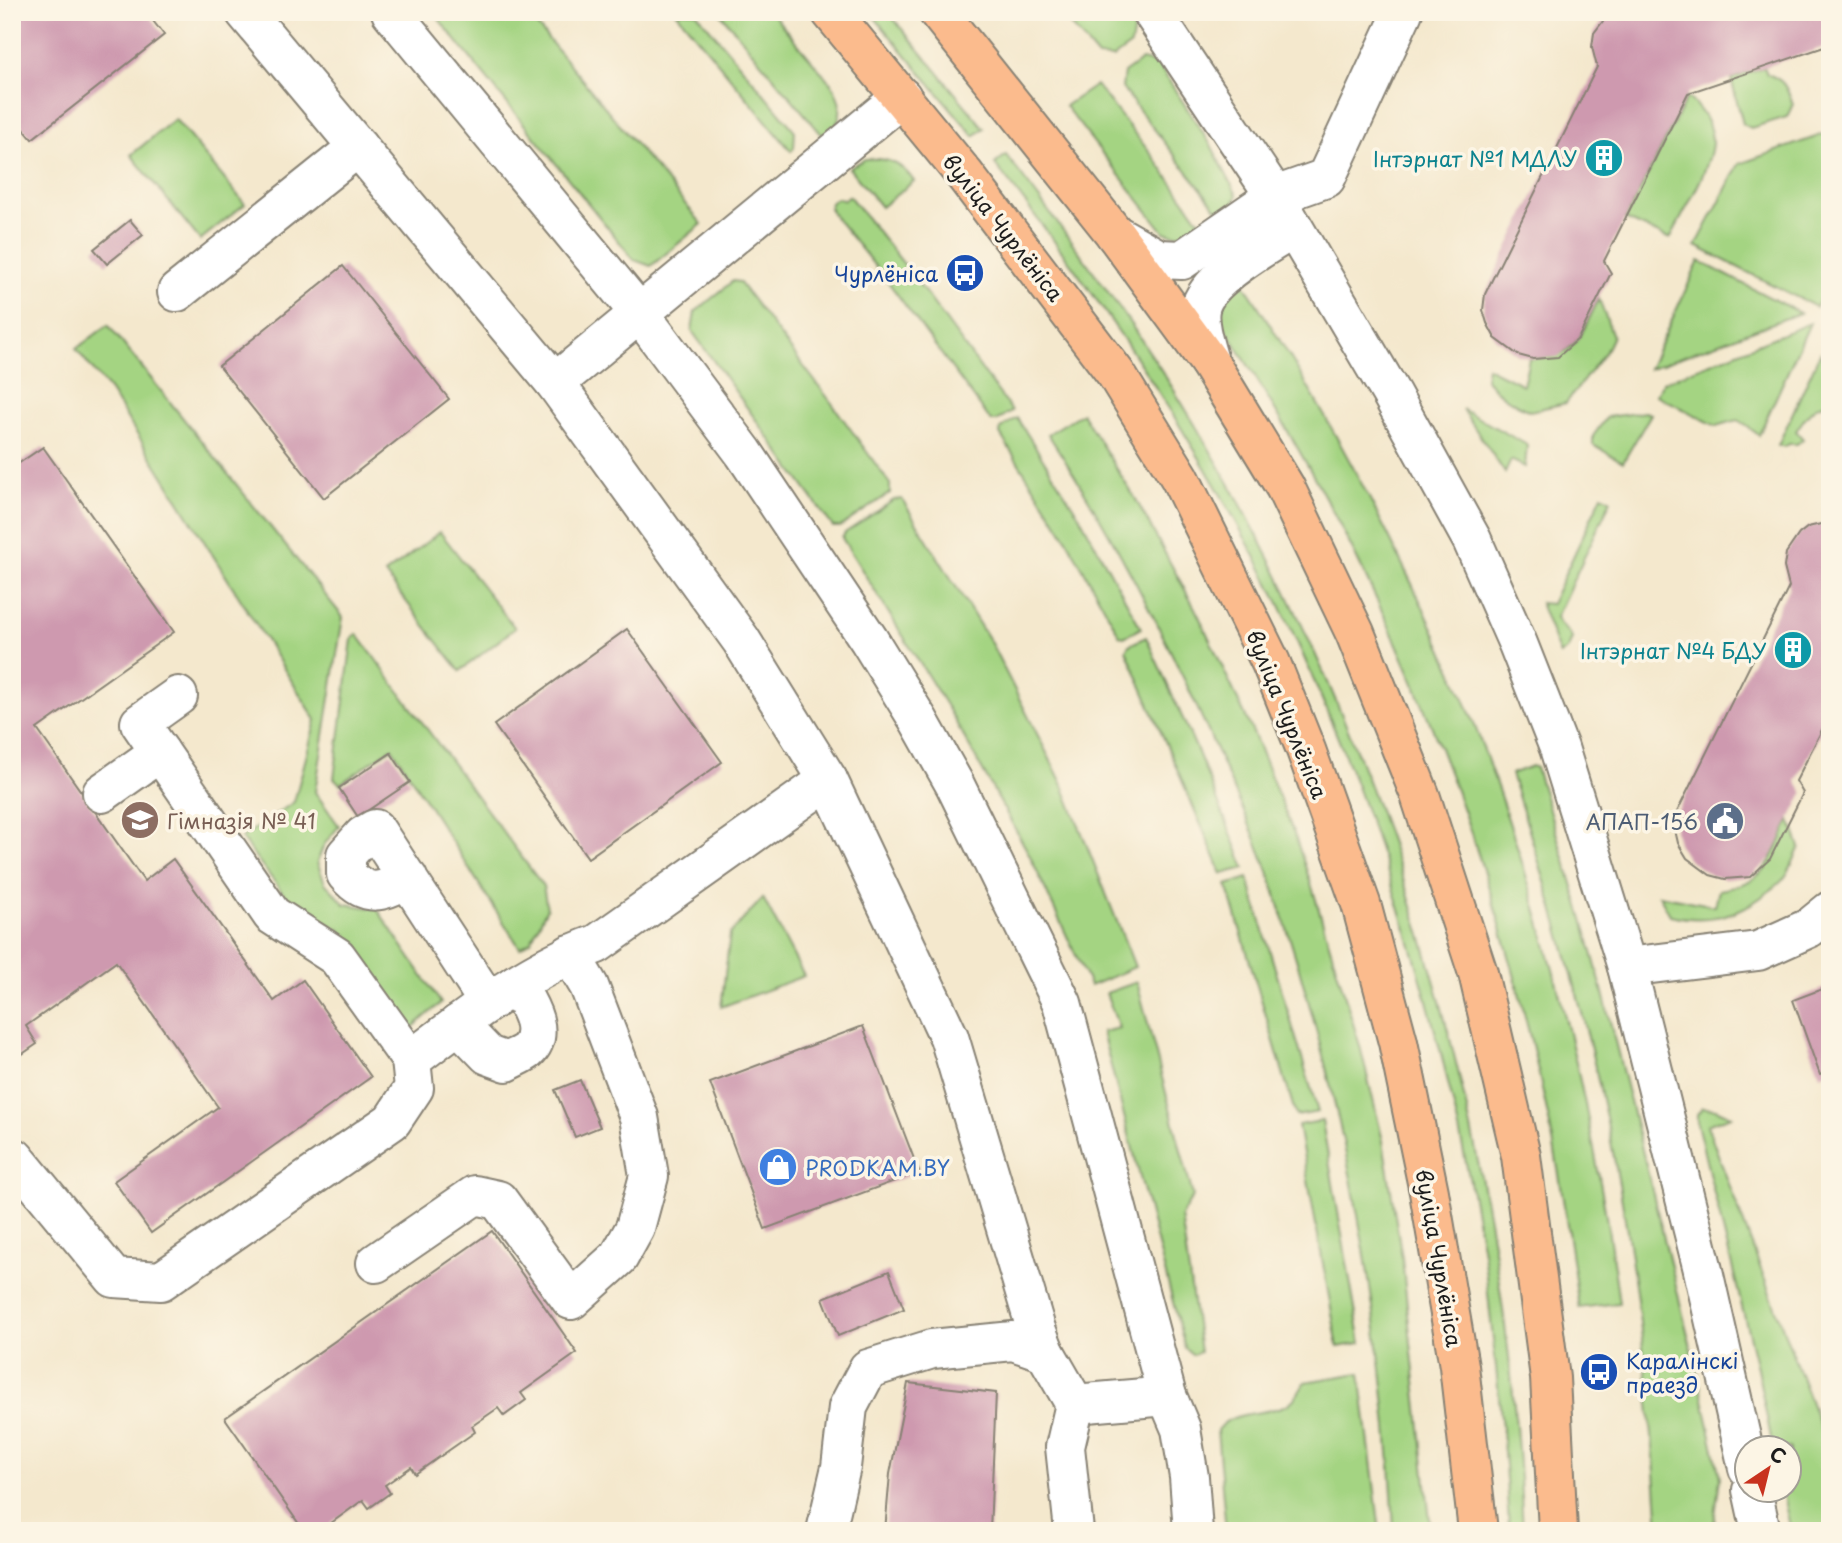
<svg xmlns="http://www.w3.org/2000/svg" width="1842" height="1543" font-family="'Playpen Sans',sans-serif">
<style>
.green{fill:#a4d482;stroke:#60784f;stroke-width:2}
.building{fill:#ce99af}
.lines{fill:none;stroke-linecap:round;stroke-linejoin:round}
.minor-casing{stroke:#888274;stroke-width:42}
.major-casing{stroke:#888274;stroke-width:42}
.minor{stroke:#fff;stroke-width:38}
.major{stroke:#fbbb8d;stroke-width:38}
.labels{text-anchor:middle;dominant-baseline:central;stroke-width:7;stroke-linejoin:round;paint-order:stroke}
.culture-label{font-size:21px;fill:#0d838f;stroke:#fcf5e5;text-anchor:end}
.street-label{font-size:21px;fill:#1c1c1c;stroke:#fcf5e5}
.transit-label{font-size:21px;fill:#164399;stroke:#fcf5e5;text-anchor:end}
.education-label{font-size:21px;fill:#785e54;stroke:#fcf5e5;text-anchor:start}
.service-label{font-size:21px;fill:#4e5e75;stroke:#fcf5e5;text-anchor:end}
.shop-label{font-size:21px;fill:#366cbe;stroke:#fcf5e5;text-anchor:start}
</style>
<rect width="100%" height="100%" fill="#fcf5e5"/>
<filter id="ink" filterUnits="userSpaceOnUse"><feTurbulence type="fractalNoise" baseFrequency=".0143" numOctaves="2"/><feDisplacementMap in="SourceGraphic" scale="14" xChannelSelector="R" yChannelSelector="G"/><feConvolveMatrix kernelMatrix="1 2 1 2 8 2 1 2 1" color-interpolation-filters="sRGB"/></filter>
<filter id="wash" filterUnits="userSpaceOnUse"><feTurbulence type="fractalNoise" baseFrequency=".00686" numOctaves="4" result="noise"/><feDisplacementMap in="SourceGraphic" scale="28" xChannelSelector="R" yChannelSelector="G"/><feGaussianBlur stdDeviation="1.57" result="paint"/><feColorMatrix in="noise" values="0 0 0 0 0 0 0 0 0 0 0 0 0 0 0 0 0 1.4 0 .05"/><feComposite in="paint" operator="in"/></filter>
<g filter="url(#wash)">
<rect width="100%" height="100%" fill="#f4e8cd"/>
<g class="green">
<path d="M433 12H526L702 224 651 266 634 260Z"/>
<path d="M676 12H696L795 131 794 148 791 151Z"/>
<path d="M719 12H771L830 82C845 105 843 119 827 141Z"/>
<path d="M870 12H888L984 128 974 136Z"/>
<path d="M1060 12H1124L1134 28 1131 45 1113 58 1098 57Z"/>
<path d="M1142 60 1158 64 1211 145 1237 195 1232 208 1220 213 1122 88 1124 73Z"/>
<path d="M1764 67 1767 74C1785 80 1786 87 1793 104L1787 117 1751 128 1743 124 1731 79Z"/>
<path d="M1096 85 1155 159 1203 226C1189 234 1179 237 1164 232L1065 106Z"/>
<path d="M1687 97C1700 108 1713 125 1712 144 1710 169 1682 215 1670 239L1625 219Z"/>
<path d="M175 119 245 204 200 240 131 155Z"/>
<path d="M1830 132V284L1816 307 1696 246 1739 164Z"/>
<path d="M1006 155C1067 235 1128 315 1180 400 1390 739 1505 1133 1523 1531H1509C1506 1461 1499 1392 1491 1322 1488 1295 1486 1268 1481 1241 1452 1074 1406 910 1344 753 1316 684 1287 614 1251 549 1178 413 1091 285 995 164Z"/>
<path d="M865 159C888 157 901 163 914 181L881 207 849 168Z"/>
<path d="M849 196 908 269 1012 411 996 421H991L888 282 831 212C828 206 831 201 837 198L844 200Z"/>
<path d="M1699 261 1800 313 1649 369Z"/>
<path d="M1240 278C1305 376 1361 477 1411 582 1435 632 1459 683 1478 734 1547 918 1593 1109 1619 1303L1579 1308C1569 1239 1560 1170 1545 1102 1506 919 1445 739 1363 571 1320 482 1269 398 1217 315V312Z"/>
<path d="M733 281 739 282 831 402 890 484V493L840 527H833L692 331 695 312Z"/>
<path d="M1599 299 1613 336 1606 351 1566 403 1530 411C1513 404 1497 393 1485 379L1487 367 1523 385 1529 358C1576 361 1580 335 1599 299Z"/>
<path d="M1810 323 1759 435 1738 420 1716 426 1656 395 1663 382Z"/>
<path d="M108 325 343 617 315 792 339 826 324 845 317 862 325 883 345 904 377 909 441 1003 412 1028 341 931 289 901 241 838 294 802 316 720 110 391 76 349Z"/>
<path d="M1820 353 1830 380V408L1823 404C1811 407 1803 421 1796 431L1803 439 1797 444H1789L1785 447 1778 445Z"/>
<path d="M1462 409 1527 445 1525 467 1511 460 1505 473Z"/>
<path d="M1645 412 1651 414 1623 462 1593 445V436L1607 417Z"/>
<path d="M1082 413 1135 498 1197 612 1255 737 1296 839 1313 890 1360 1046 1383 1141 1402 1258 1431 1531H1394C1384 1311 1342 1092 1272 883 1259 843 1240 804 1223 765 1173 650 1117 539 1048 434Z"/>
<path d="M1017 418 1080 517 1141 628 1124 637 1120 636 1062 531 1000 434 1001 428Z"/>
<path d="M1602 495 1611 500 1556 617C1559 627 1567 629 1572 638L1568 649 1560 655 1540 603 1551 604Z"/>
<path d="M902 499 992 645 1062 783 1135 967 1090 986 1029 854 949 710 842 538 845 533 894 500Z"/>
<path d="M440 532 515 628 460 671 385 574Z"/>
<path d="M357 634 543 886 547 908 531 941 520 948 392 748 340 784 334 778 352 639Z"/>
<path d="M1146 637 1197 750 1245 868 1222 874 1126 650 1129 645Z"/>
<path d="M1532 766 1536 768 1583 919 1602 989 1696 1367 1720 1477 1713 1531H1659C1650 1381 1632 1231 1599 1085 1576 979 1544 876 1511 774Z"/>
<path d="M1790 820 1800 847C1795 857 1791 869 1785 877 1781 883 1774 888 1768 892 1739 916 1707 924 1670 915L1659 895 1715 906 1719 890C1770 881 1769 862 1790 820Z"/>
<path d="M1248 878 1318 1112 1296 1116 1227 885Z"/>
<path d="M763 898 804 976 721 1007 730 934Z"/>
<path d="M1137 982 1193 1196 1181 1216 1200 1352 1193 1355 1185 1348 1102 1032 1119 1028 1106 993Z"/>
<path d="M1703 1108 1716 1109 1731 1116 1707 1125 1830 1454V1531H1791L1782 1491 1790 1490V1448H1773L1757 1368 1697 1124V1114Z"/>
<path d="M1322 1121 1361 1343 1338 1347 1298 1125Z"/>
<path d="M1360 1373 1380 1531H1226L1217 1430C1233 1409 1263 1416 1284 1406 1294 1402 1300 1391 1305 1382Z"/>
</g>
<g id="blocks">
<g class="building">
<path d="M12 12H146L164 35 32 139 12 115Z"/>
<path d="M1610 12H1830V45L1688 93 1604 261 1611 273 1578 339 1558 357 1533 359 1518 355 1495 338 1487 323 1483 310 1485 294 1597 67 1592 47 1594 33Z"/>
<path d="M130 220 143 235 107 264 94 249Z"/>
<path d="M343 266 449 399 324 498 219 366Z"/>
<path d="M43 447 174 632 37 729 144 881 173 859 274 1001 303 980 371 1077 151 1233 114 1181 218 1107 116 962 26 1026 37 1044 12 1061V468Z"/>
<path d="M1821 524 1830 525V714L1796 781 1803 793 1770 859 1750 877 1725 879 1710 875 1687 858 1678 843 1675 830 1676 814 1789 587 1784 567 1786 553 1799 534 1808 527Z"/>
<path d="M627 629 722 762 588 858 494 725Z"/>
<path d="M391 753 410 782 358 817 339 788Z"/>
<path d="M1830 986V1071L1820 1075 1793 1000Z"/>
<path d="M863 1026 919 1172 765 1229 710 1083Z"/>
<path d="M580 1080 600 1127 575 1137 555 1090Z"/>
<path d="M492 1231 577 1353 521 1393 526 1400 504 1416 498 1408 472 1426 475 1432 415 1474 411 1467 385 1485 390 1493 369 1508 363 1500 320 1531H304L225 1418Z"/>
<path d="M889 1271 904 1309 838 1336 823 1298Z"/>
<path d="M908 1383 996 1393 990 1531H885L890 1474Z"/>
</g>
</g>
</g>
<g filter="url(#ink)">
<use href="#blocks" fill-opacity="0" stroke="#888274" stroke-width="2"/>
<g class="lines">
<g class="minor-casing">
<g id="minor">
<path d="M245 12 555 383 741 640 828 780 949 1037 1036 1329 1045 1352 1075 1404 1167 1396"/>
<path d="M391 12 640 314 744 453 869 640 919 721 955 785 1062 1003 1167 1396 1181 1429 1189 1477 1193 1531"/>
<path d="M1152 12 1275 196 1392 395 1472 540 1518 644 1559 748 1627 967 1702 1266 1748 1468"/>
<path d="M1115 234 1159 259 1182 260 1275 196 1326 178 1403 12"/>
<path d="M177 292 358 147"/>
<path d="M1209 362C1205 345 1197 326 1200 309 1206 278 1268 245 1293 229"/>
<path d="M555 383 902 97"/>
<path d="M102 793 160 752"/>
<path d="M408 878C383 893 366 898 346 874V855L363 836 375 829 488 1002"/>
<path d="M1627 967 1758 951 1809 928 1830 911"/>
<path d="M458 1024 488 1055 507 1062C513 1058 522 1055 527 1051 547 1032 527 1003 516 984"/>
<path d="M411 1060C469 1016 527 969 597 944L828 780"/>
<path d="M12 1158H15L114 1278 161 1281 392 1121 414 1088 411 1060 337 957 272 915 140 723 178 696"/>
<path d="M376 1263 475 1195 498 1200 571 1300 619 1257 635 1228 649 1176 639 1117 589 986 570 954"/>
<path d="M1752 1490 1761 1531"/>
<path d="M826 1531 841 1467 848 1407 868 1369 932 1349 1013 1341 1045 1352"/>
<path d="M1074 1531 1065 1447 1075 1404"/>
</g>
</g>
<g class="major-casing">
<g id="major">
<path d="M831 12 964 174 1116 374 1180 478 1271 663 1306 750 1361 904 1398 1042 1429 1192 1459 1366 1478 1531"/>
<path d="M938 12 1115 234 1209 362 1285 487 1355 633 1420 795 1478 973 1521 1156 1550 1378 1558 1531"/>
</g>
</g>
<use href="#minor" class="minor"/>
<use href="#major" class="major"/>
</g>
</g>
<defs>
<g id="building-disc" transform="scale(2.0125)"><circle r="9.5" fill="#0f9aa8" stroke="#fcf5e5"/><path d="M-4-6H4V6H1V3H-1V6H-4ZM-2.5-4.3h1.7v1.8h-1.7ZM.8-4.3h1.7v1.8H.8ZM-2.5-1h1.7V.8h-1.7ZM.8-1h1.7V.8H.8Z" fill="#fff"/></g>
<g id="bus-disc" transform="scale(2.0125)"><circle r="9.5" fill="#1a4fb4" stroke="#fcf5e5"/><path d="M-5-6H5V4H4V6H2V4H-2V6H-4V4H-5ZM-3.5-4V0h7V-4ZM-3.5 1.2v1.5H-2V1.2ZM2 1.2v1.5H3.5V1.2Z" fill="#fff"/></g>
<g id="school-disc" transform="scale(2.0125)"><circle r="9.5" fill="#8d6e63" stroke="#fcf5e5"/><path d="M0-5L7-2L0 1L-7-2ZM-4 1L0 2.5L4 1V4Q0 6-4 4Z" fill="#fff"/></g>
<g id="civic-disc" transform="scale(2.0125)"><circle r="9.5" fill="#5c6f8a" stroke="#fcf5e5"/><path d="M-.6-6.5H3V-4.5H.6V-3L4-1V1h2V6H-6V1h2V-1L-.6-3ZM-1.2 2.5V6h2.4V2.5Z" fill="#fff"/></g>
<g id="shop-disc" transform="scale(2.0125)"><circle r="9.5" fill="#3f7fe0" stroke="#fcf5e5"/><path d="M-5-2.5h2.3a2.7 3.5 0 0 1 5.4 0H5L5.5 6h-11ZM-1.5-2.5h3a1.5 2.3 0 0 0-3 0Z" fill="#fff"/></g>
</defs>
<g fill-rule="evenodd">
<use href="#building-disc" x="1604" y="158"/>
<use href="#bus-disc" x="965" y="273"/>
<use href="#building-disc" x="1793" y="650"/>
<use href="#school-disc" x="140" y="820"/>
<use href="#civic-disc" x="1725" y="821"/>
<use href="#shop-disc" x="778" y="1167"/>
<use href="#bus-disc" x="1599" y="1372"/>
</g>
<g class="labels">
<g class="culture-label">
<text x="1577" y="158">Інтэрнат №1 МДЛУ</text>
<text x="1766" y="650">Інтэрнат №4 БДУ</text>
</g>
<g class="street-label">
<text transform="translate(1004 227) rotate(52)">вуліца Чурлёніса</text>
<text transform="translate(1288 714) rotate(68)">вуліца Чурлёніса</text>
<text transform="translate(1440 1258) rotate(80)">вуліца Чурлёніса</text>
</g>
<g class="transit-label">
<text x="938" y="273">Чурлёніса</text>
<text x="1626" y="1360" text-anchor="start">Каралінскі<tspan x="1626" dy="24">праезд</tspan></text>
</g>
<g class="education-label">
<text x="167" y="820">Гімназія № 41</text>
</g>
<g class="service-label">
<text x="1698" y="821">АПАП-156</text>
</g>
<g class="shop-label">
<text x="805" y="1167">PRODKAM.BY</text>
</g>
</g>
<rect width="1842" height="1543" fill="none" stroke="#fcf5e5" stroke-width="42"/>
<g transform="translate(1768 1469) rotate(35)"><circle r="33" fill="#fcf5e5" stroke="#a29e95" stroke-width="2"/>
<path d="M0-5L12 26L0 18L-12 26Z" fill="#c8321e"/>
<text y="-10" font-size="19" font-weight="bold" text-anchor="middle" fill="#1c1c1c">С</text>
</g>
</svg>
